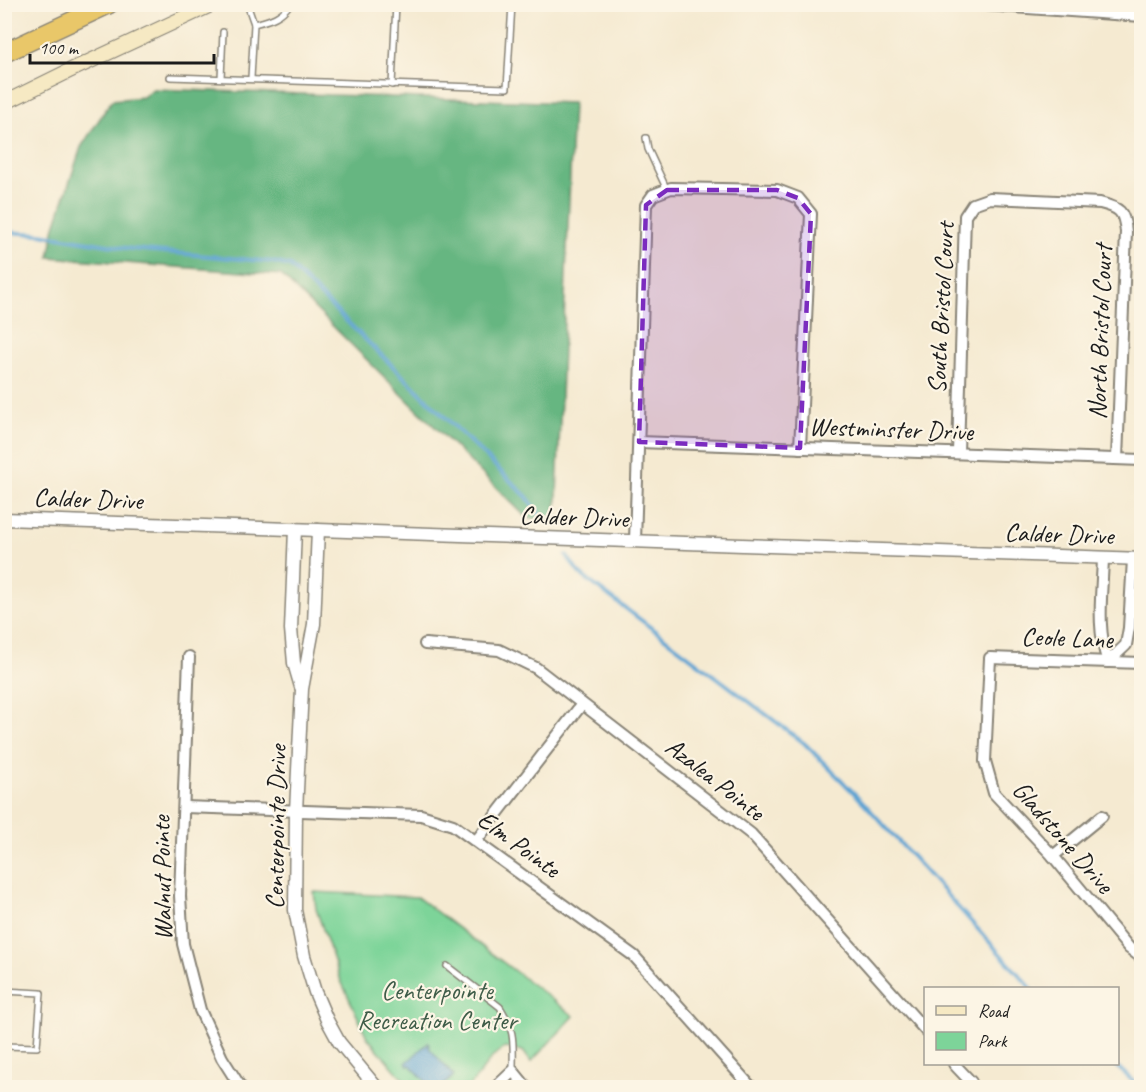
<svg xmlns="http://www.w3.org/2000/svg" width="1146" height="1092" font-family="Caveat,sans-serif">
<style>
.green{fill:#7dd499;stroke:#4c785a;stroke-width:1.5}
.forest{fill:#66b681;stroke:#41694e;stroke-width:1.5}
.water{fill:#5ca3d2;stroke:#3c6077;stroke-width:1.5}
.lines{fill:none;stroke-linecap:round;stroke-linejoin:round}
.stream{stroke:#5ca3d2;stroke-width:4}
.service-casing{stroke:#888376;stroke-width:8}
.minor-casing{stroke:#888376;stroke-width:14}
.tertiary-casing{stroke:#888376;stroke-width:15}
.secondary-casing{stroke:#888376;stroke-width:16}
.motorway-casing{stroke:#888376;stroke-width:21}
.service{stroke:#fff;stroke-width:5}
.minor{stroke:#fff;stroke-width:10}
.tertiary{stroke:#fff;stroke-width:12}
.secondary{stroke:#f6e9c3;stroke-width:14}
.motorway{stroke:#e9c769;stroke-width:18}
.marked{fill:#7b2cbf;fill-opacity:0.2;stroke:#7b2cbf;stroke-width:4.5;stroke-dasharray:12 8;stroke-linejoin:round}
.labels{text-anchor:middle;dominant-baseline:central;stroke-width:4.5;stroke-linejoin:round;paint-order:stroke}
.street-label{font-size:26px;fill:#1c1c1c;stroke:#fcf5e5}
.park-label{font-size:26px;fill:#3e5c48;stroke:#fcf5e5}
</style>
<rect width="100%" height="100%" fill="#fcf5e5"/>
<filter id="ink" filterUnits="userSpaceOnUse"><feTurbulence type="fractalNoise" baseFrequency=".0167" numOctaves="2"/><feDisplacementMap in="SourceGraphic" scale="12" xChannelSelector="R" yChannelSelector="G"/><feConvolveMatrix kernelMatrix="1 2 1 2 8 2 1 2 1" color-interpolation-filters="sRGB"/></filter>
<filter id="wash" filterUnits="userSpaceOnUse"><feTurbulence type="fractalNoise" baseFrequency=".008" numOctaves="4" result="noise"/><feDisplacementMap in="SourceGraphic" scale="24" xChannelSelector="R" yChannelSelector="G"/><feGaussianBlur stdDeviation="1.35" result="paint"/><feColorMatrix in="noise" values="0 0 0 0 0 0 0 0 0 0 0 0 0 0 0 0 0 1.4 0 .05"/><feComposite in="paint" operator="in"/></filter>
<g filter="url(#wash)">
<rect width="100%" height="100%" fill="#f5ead1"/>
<path class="green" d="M314 892 417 897 574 1016 531 1062 523 1051 506 1048C488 1055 482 1075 468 1087H410L367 1037 341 981 316 909Z"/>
<path class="forest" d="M153 89 573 103 556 520 527 518 281 275 49 257 55 226 81 147 112 100 143 97Z"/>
<path class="water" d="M428 1043 430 1046 429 1048 454 1076 441 1087H431L410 1065 408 1066 406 1063Z"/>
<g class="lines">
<g class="stream">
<path d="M4 232 40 234 132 249 273 262 290 266 527 497 544 521"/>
<path d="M566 555 580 574 804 743 863 802 1031 988"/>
<path d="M1114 1064 1141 1088"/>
</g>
</g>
</g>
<g filter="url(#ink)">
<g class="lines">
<g class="service-casing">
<g id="service">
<path d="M247 4 254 24"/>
<path d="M170 77 507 88 512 4"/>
<path d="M221 78 223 32"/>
<path d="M251 78 254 24C269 20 280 18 290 4"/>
<path d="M392 85 396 4"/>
<path d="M646 138 648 149 667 190"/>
<path d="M447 966 500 1007C516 1032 513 1043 513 1071"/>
<path d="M4 991 41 993 37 1047 4 1046"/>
</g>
</g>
<g class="minor-casing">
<g id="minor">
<path d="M970 4 1142 16"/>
<path d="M639 442 1142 460"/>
<path d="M958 453 965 216 973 204 990 198 1100 203C1120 208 1124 211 1126 232L1117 459"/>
<path d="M635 541 646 205 653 195 671 188 777 190 798 198 811 214 800 448"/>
<path d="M1103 558C1102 593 1096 628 1108 662L1126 645 1129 628 1133 559"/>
<path d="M425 644 499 650 536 668 751 834 926 1031"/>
<path d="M189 657 180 896 183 944 200 1010 222 1058 241 1088"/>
<path d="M1142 663 990 658 985 761 994 793 1053 856 1129 948 1142 958"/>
<path d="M184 807 421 815 453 825 634 956 752 1088"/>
<path d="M476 841 582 704"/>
<path d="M1053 856 1102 816"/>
<path d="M954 1064 971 1082 966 1088"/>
<path d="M495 1088 513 1071 527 1088"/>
</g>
</g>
<g class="tertiary-casing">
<g id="tertiary">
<path d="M4 519 1142 559"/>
<path d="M295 529 291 629 294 663 301 687"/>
<path d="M318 530 314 624 302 689 296 811 295 910 304 956 315 992 327 1020 339 1042 377 1088"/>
</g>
</g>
<g class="secondary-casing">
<path id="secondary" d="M4 103 69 71 213 4"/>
</g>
<g class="motorway-casing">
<path id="motorway" d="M4 53 109 4"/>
</g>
<use href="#service" class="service"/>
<use href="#minor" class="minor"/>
<use href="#tertiary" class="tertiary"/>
<use href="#secondary" class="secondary"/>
<use href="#motorway" class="motorway"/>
</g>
</g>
<path class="marked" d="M667 190H777L798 198 811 214 800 448 639 442 646 205Z"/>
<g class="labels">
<g class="street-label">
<text transform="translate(941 308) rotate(-87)">South Bristol Court</text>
<text transform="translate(1100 332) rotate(-88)">North Bristol Court</text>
<text transform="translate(891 429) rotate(2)">Westminster Drive</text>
<text transform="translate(88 499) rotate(2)">Calder Drive</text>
<text transform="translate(574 517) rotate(2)">Calder Drive</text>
<text transform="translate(1059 534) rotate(2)">Calder Drive</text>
<text transform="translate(1067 638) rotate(2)">Ceole Lane</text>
<text transform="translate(715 779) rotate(38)">Azalea Pointe</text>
<text transform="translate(276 827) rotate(-89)">Centerpointe Drive</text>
<text transform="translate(1063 837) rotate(49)">Gladstone Drive</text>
<text transform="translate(519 844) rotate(36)">Elm Pointe</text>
<text transform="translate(162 878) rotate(-91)">Walnut Pointe</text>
</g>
<g class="park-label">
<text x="437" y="990">Centerpointe<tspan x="437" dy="30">Recreation Center</tspan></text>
</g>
</g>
<rect width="1146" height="1092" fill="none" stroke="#fcf5e5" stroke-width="24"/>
<rect x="924" y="987" width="195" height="78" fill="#fcf5e5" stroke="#a29e95" stroke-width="1.5"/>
<rect x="936" y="1006" width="30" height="9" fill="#f6e9c3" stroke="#a29e95" stroke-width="1.5"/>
<text x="978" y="1017" font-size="18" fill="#1c1c1c">Road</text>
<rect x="936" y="1032" width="30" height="18" fill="#7dd499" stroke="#a29e95" stroke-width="1.5"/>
<text x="978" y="1047" font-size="18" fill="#1c1c1c">Park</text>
<path d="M30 54v9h184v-9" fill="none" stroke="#1c1c1c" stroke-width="3"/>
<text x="39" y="54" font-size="18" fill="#1c1c1c" stroke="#fcf5e5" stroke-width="4.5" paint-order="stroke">100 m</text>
</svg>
